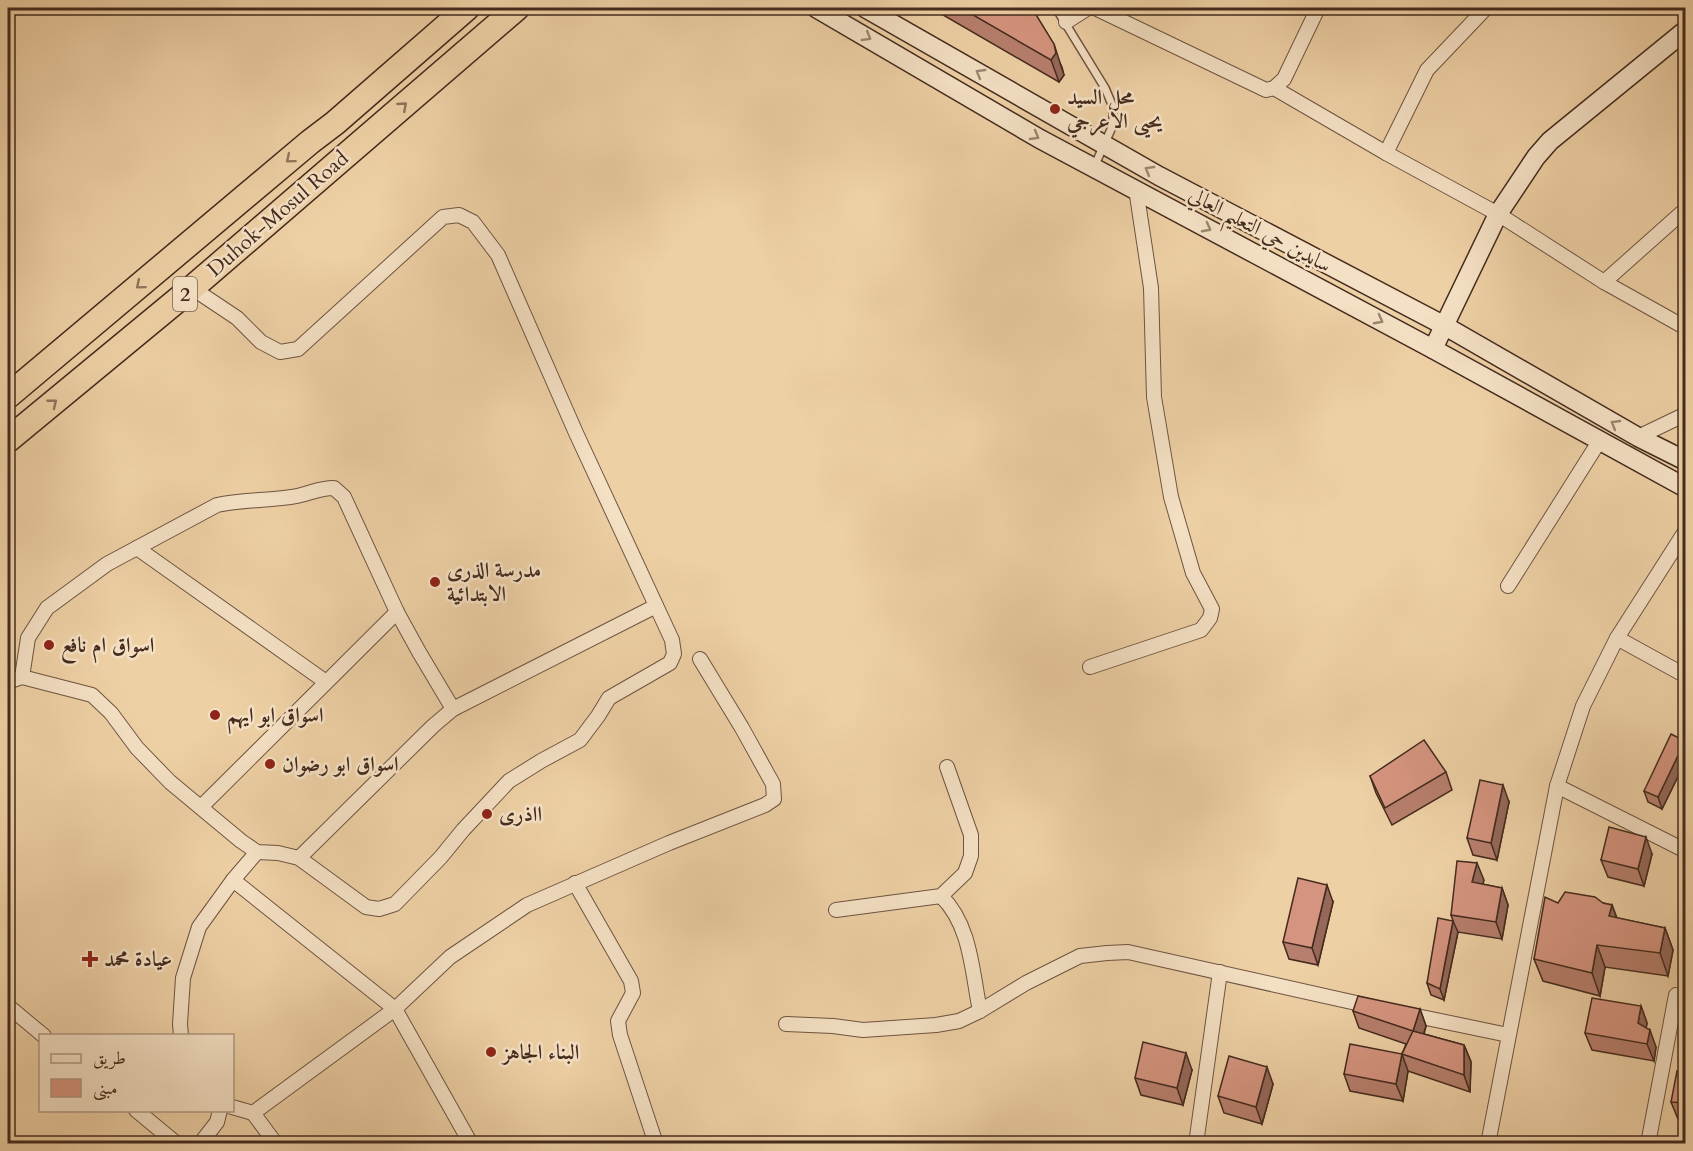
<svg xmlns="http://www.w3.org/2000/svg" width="1693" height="1151" font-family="Cardo,Amiri,serif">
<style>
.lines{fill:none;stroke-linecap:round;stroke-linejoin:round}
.lane-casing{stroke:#6e5440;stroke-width:10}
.street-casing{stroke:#6e5440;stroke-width:16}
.secondary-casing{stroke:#442b1e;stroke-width:21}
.highway-casing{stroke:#442b1e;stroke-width:27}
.lane{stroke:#f4e0c4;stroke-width:7}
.street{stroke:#f4e0c4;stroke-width:14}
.secondary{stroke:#f4e0c4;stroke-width:18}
.highway{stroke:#eed0a5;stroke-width:24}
.wall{fill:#b77f6d;stroke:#442b1e;stroke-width:1.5}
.shaded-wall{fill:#956859;stroke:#442b1e;stroke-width:1.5}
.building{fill:#d5947f;stroke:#442b1e;stroke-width:1.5}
.oneway{stroke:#9c8671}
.oneway2{stroke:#90755b}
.poi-dot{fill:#8f2418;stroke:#f4e0c4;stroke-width:2}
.labels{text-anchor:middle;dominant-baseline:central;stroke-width:5;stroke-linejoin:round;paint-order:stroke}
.shield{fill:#f4e0c4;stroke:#796150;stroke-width:1.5}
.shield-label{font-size:20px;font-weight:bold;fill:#442b1e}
.poi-label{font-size:21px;font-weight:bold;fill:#442b1e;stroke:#f4e0c4;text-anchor:start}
.street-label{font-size:21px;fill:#442b1e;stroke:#f4e0c4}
</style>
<rect width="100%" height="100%" fill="#eed0a5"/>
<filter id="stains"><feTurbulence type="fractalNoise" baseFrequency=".00333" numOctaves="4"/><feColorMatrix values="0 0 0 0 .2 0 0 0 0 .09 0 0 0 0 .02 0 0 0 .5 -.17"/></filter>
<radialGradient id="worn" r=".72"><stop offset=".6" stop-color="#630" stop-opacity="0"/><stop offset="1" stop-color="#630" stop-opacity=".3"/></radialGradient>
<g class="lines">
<g class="lane-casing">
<path id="lane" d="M1056 8 1105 88 1113 107V125L1094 167"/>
</g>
<g class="street-casing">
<g id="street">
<path d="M1095 8 1266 90 1274 88 1284 79 1318 8"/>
<path d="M1066 22 1088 8"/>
<path d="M1274 88 1386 153 1498 214 1604 282 1686 328"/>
<path d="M1386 153 1427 70 1486 8"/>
<path d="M1604 282 1686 209"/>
<path d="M1638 437 1686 414"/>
<path d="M137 548 326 682"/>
<path d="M1508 586 1600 440"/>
<path d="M1617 638 1686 676"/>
<path d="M1090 667 1201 630 1210 618 1212 609 1193 573 1171 497 1154 397 1151 288 1136 189"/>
<path d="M22 677 28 638 47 608 107 564 217 505C243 499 271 501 297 496 312 493 318 488 334 488L344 497 397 612 419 652 453 709"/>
<path d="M8 682 22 677 92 695 111 713 137 748 170 782 241 841 257 852 278 853 299 858 366 907 379 909 395 904 441 857 463 830 509 781 541 761 580 740 598 716 609 698 670 663 674 654 672 640 576 433 498 255 473 222 459 215 443 217 298 349 280 352 261 342 237 318 192 288"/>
<path d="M1557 786 1686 851"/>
<path d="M201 807 397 612"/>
<path d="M299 858 433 726 453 709 656 606"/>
<path d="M233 880 395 1009 471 1144"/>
<path d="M575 883 631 981 633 993 618 1021 620 1035 656 1144"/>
<path d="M941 896C971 925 972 972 980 1011"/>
<path d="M836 910 941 896 965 873 971 856V835L947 767"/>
<path d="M8 1006 44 1036"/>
<path d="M1407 1014 1508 1035"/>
<path d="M786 1024 833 1026 863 1030 936 1025 959 1021 980 1011 1026 983 1080 956 1107 953 1128 952 1374 1007"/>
<path d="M181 1036 180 1024 183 978 199 927 233 880 257 852"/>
<path d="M232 1107 253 1113 395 1009 450 957 527 905 669 843 765 805 774 799 773 784 742 728 700 659"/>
<path d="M136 1110 177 1144"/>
<path d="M253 1113 276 1144"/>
<path d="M200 1144 217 1122 220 1110"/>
<path d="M1196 1144 1220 972"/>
<path d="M1488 1144 1557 786 1583 706 1617 638 1686 530"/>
<path d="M1648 1144 1676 995"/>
</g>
</g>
<g class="secondary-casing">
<g id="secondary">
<path d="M816 8 1040 139 1433 349 1686 488"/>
<path d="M865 8 1159 176 1445 326 1638 437 1686 461"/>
<path d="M1433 349 1498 214 1536 157 1550 141 1686 30"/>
</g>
</g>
<g class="highway-casing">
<g id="highway">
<path d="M8 396 310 142 335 123 467 8"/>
<path d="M8 440 192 288 517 8"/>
</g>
</g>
<use href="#lane" class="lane"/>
<use href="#street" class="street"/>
<use href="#secondary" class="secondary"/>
<use href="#highway" class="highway"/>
</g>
<g class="wall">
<path d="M931 8H1032L1062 67 1064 75 1059 82Z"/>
<path d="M1685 741 1686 760 1662 809 1648 802 1644 791Z"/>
<path d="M1446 772 1452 790 1392 825 1376 793 1370 776Z"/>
<path d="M1509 802 1497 860 1473 855 1467 838Z"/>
<path d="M1652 854 1644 886 1608 877 1601 860Z"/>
<path d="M1484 880 1482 884 1502 888 1508 905 1502 939 1458 932 1444 1000 1431 995 1427 983 1453 921 1451 915Z"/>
<path d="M1333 902 1318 965 1289 959 1283 942Z"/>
<path d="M1558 903H1603L1612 905 1617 918 1665 928 1673 950 1668 976 1605 967 1600 996 1543 981 1534 959Z"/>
<path d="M1641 1006 1647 1023 1646 1028 1656 1047 1654 1061 1592 1050 1585 1033Z"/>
<path d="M1420 1009 1426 1026 1424 1034 1464 1045 1471 1062 1470 1092 1408 1071 1403 1101 1350 1091 1344 1074 1402 1054 1406 1044 1359 1028 1353 1011Z"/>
<path d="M1192 1070 1183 1105 1141 1095 1135 1078Z"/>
<path d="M1686 1073V1120L1678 1119 1671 1102Z"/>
<path d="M1273 1084 1262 1124 1224 1113 1218 1096Z"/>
</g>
<g class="shaded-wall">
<path d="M1054 44 1064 75 1059 82 1051 60Z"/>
<path d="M1685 741 1686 760 1662 809 1658 797Z"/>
<path d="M1503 785 1509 802 1497 860 1491 843Z"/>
<path d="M1646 837 1652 854 1644 886 1638 869Z"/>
<path d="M1477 863 1484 880 1478 900 1472 882Z"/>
<path d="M1327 885 1333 902 1318 965 1312 948Z"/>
<path d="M1502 888 1508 905 1502 939 1496 922Z"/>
<path d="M1612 905 1620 928 1609 916Z"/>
<path d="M1453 921 1458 932 1444 1000 1440 989Z"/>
<path d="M1665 928 1673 950 1668 976 1660 953Z"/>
<path d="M1597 945 1605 967 1600 996 1592 973Z"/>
<path d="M1641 1006 1647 1023 1644 1040 1638 1023Z"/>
<path d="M1420 1009 1426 1026 1419 1048 1413 1031Z"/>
<path d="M1650 1030 1656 1047 1654 1061 1647 1044Z"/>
<path d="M1464 1045 1471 1062 1470 1092 1464 1075Z"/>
<path d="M1186 1053 1192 1070 1183 1105 1177 1088Z"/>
<path d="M1402 1054 1408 1071 1403 1101 1396 1084Z"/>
<path d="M1267 1067 1273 1084 1262 1124 1256 1107Z"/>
</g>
<g class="building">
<path d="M961 8H1032L1054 44 1056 53 1051 60Z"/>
<path d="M1671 734 1685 741 1658 797 1644 791Z"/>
<path d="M1424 740 1446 772 1385 808 1370 776Z"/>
<path d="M1480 780 1503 785 1491 843 1467 838Z"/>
<path d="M1609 827 1646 837 1638 869 1601 860Z"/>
<path d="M1457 861 1477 863 1472 882 1502 888 1496 922 1451 915Z"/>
<path d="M1298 878 1327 885 1312 948 1283 942Z"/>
<path d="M1565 892 1595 897 1603 903 1612 905 1609 916 1665 928 1660 953 1597 945 1592 973 1534 959 1545 897 1558 903Z"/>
<path d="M1438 918 1453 921 1440 989 1427 983Z"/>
<path d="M1358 996 1420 1009 1413 1031 1353 1011Z"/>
<path d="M1592 998 1641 1006 1638 1023 1650 1030 1647 1044 1585 1033Z"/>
<path d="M1413 1031 1464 1045V1075L1402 1054Z"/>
<path d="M1143 1042 1186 1053 1177 1088 1135 1078Z"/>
<path d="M1350 1044 1402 1054 1396 1084 1344 1074Z"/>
<path d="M1229 1056 1267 1067 1256 1107 1218 1096Z"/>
<path d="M1677 1071 1686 1073V1103L1671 1102Z"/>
</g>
<defs><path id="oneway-chevron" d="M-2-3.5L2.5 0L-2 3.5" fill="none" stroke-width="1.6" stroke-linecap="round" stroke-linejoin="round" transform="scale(1.5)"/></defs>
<g class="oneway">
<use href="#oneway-chevron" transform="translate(867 37) rotate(31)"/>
<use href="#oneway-chevron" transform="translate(980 73) rotate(-150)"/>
<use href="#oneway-chevron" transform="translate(1035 136) rotate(30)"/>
<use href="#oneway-chevron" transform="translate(1149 170) rotate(-150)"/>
<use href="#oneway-chevron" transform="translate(1207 228) rotate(28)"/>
<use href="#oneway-chevron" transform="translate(1379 320) rotate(28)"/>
<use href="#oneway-chevron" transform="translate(1615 424) rotate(-150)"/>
</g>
<g class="oneway2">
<use href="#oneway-chevron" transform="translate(403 106) rotate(-41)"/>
<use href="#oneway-chevron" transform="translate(290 159) rotate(140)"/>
<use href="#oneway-chevron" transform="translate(140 285) rotate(140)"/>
<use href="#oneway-chevron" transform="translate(53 403) rotate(-39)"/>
</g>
<g class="poi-dot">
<circle cx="1055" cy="109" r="6"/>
<circle cx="435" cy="582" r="6"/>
<circle cx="49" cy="645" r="6"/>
<circle cx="215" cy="715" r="6"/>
<circle cx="270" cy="764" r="6"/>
<circle cx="487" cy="814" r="6"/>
<path d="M87 950h6v6h6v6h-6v6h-6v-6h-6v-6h6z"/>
<circle cx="491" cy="1052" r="6"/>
</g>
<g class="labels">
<rect class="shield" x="173" y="277" width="24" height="34" rx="4.5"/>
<g class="shield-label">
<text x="185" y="294">2</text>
</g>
<g class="poi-label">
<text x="1067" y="97">محل السيد<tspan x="1067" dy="24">يحيى الاعرجي</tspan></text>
<text x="447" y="570">مدرسة الذرى<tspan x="447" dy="24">الابتدائية</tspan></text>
<text x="61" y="645">اسواق ام نافع</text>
<text x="227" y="715">اسواق ابو ايهم</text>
<text x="282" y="764">اسواق ابو رضوان</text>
<text x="499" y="814">ااذرى</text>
<text x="104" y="959">عيادة محمد</text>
<text x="503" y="1052">البناء الجاهز</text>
</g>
<g class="street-label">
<text transform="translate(278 214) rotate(-41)">Duhok-Mosul Road</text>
<text transform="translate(1260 230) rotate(28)">سايدين حي التعليم العالي</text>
</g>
</g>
<rect width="1693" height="1151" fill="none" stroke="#eed0a5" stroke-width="30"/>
<rect x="9" y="9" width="1675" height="1133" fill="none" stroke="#442b1e" stroke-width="3"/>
<rect x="15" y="15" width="1663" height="1121" fill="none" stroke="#442b1e" stroke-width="1.5"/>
<rect x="39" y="1034" width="195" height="78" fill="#f4e0c4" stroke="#ae9882" stroke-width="1.5"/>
<rect x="51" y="1054" width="30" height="9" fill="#f4e0c4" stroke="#ae9882" stroke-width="1.5"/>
<text x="93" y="1064" font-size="18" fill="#442b1e">طريق</text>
<rect x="51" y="1079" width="30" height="18" fill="#d5947f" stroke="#ae9882" stroke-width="1.5"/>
<text x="93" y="1094" font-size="18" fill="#442b1e">مبنى</text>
<rect width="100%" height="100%" filter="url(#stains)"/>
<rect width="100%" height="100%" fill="url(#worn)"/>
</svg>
